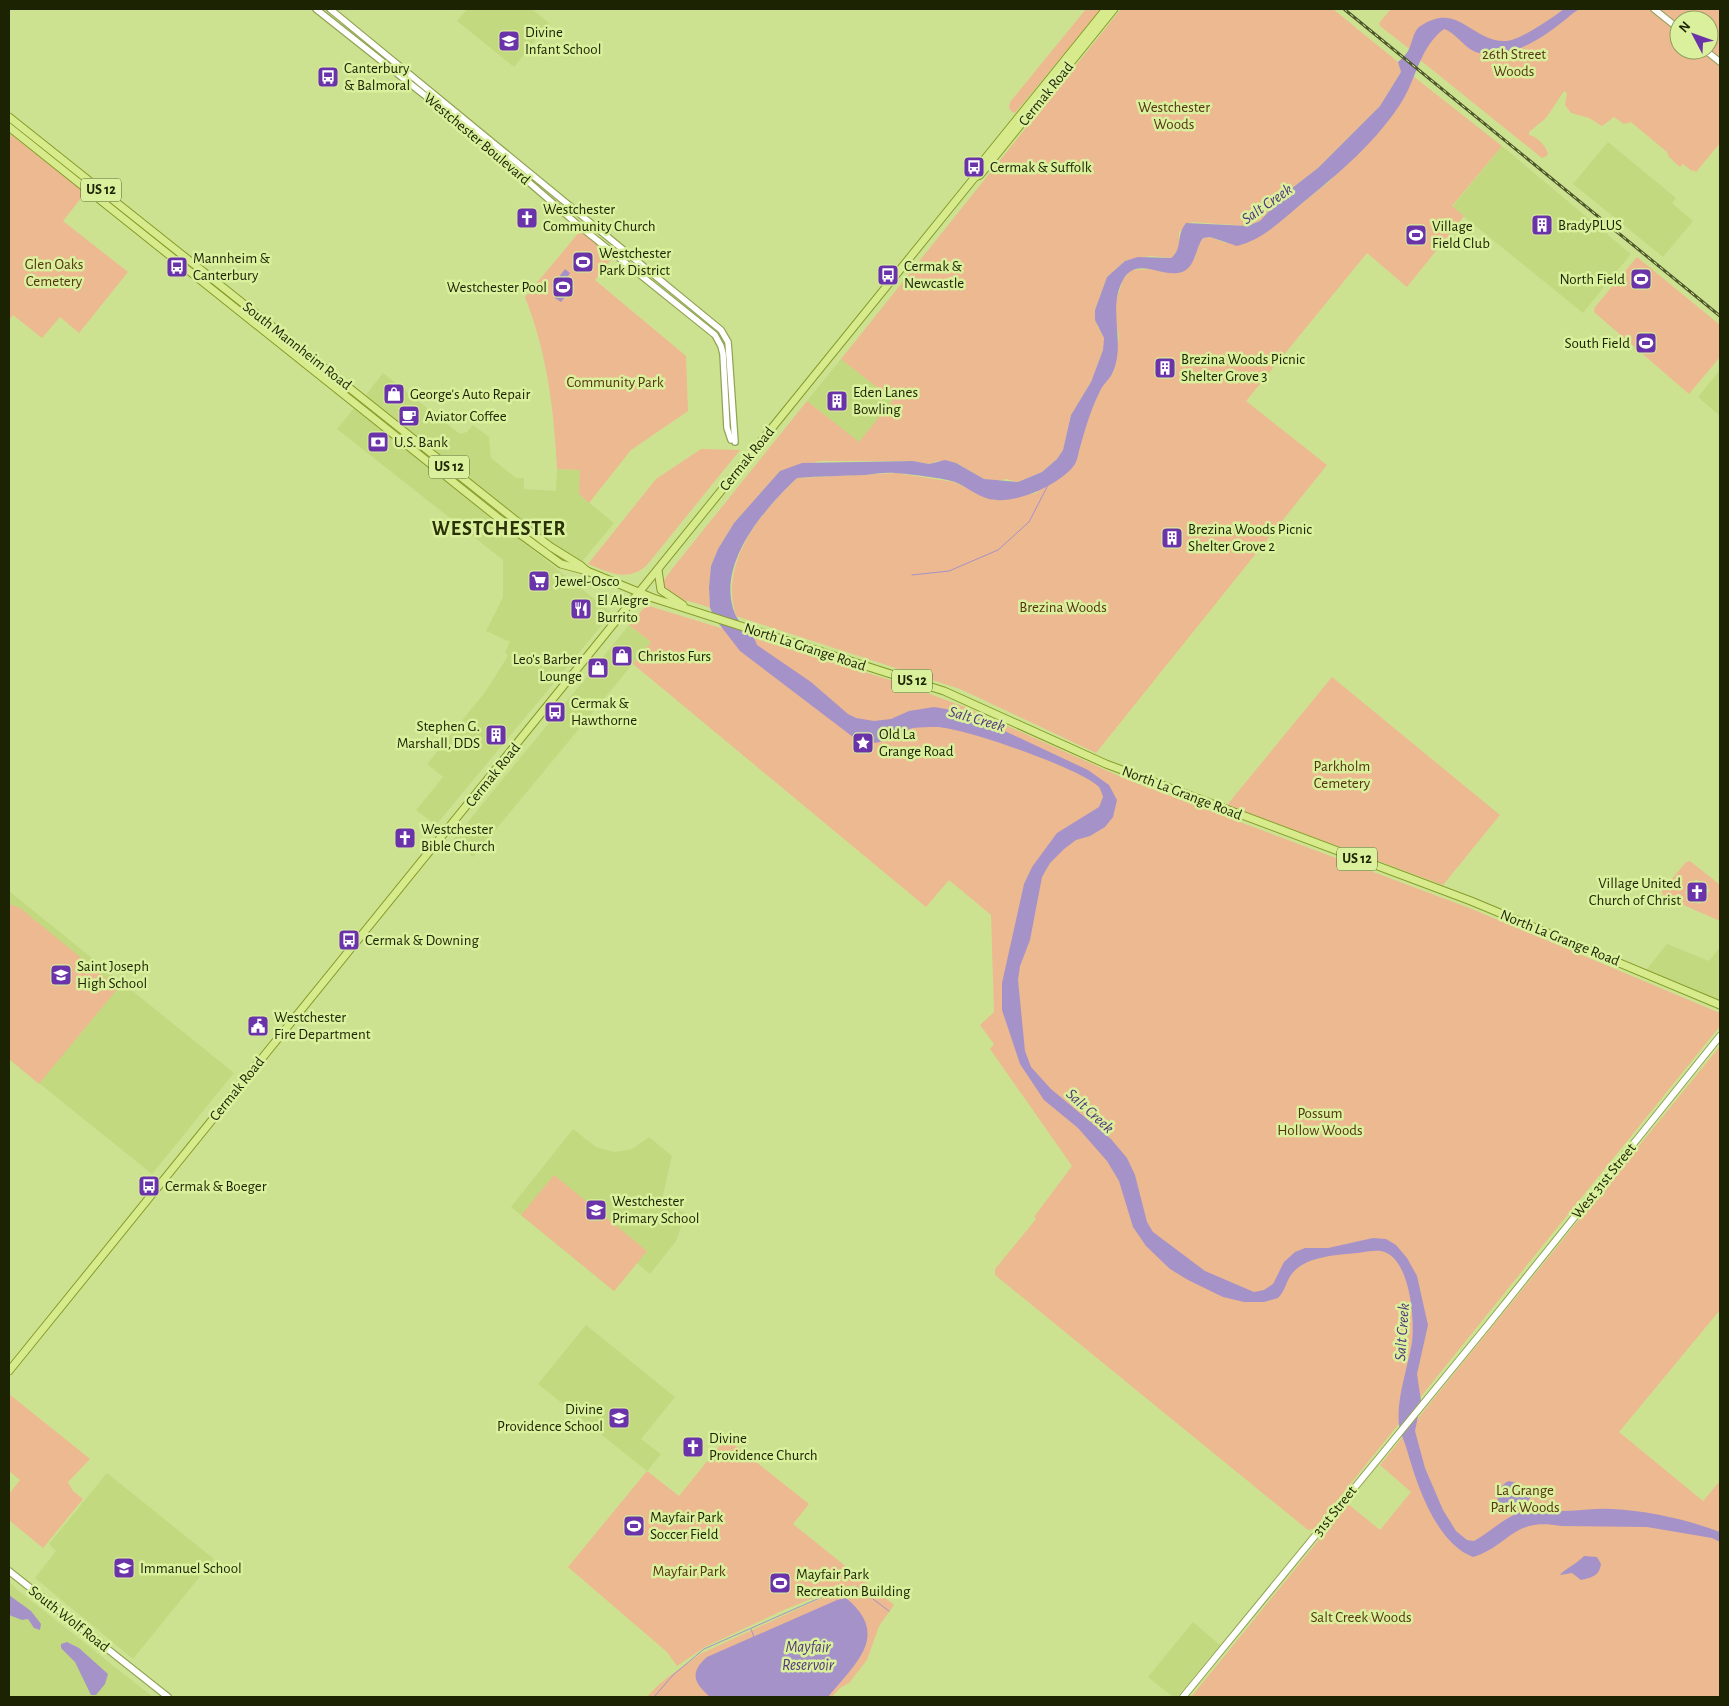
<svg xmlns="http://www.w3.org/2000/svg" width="1729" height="1706" font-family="'Alegreya Sans',sans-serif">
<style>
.built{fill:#c3d980}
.green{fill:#edb990;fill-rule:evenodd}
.water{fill:#a592c9}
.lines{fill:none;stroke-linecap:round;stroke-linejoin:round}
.stream{stroke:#a592c9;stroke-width:1}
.tertiary-casing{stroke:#91a454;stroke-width:8}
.secondary-casing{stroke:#91a454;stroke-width:8}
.primary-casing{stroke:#859c2a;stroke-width:9}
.tertiary{stroke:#fff;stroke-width:5.5}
.secondary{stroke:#fff;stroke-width:6}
.primary{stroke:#d8eb8c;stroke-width:7}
.rail-casing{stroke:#4d5729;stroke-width:3}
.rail{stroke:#daf09d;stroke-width:1;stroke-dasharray:4;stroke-linecap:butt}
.labels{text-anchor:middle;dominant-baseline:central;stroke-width:5;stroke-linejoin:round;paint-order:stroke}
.shield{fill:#daf09d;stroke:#556030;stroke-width:1}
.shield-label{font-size:14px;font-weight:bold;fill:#1c2302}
.poi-label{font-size:15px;fill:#1c2302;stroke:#daf09d;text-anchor:start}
.park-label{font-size:15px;fill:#563313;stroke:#daf09d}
.street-label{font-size:15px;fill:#1c2302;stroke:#daf09d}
.water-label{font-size:16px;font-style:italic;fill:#53377b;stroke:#daf09d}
.district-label{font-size:20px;font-weight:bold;letter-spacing:1px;fill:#2a3206;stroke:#daf09d}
</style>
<rect width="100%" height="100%" fill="#cde291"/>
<g class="built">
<path d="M467 9H532L549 23 514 67 457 21Z"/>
<path d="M1608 142 1676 198 1672 203 1693 221 1663 257 1573 184Z"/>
<path d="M1502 146 1631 254 1583 313 1452 207Z"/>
<path d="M841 359 893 400 859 443 807 401Z"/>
<path d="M1720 370V416L1698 397Z"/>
<path d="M383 373 460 434 467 432 473 425 489 437 491 458 516 478H524V489L556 491 557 469 580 470V495L614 523 581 563 560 551 365 396Z"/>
<path d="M355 407 612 613 436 825 416 810 443 777 427 764 485 692 508 656 505 652 510 642 486 631 503 597V560L337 429Z"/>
<path d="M629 625 651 642 473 857 453 840Z"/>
<path d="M9 891 234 1073 152 1174 9 1059Z"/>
<path d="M1667 944 1709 961 1720 947V1002L1646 970Z"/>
<path d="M573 1129 596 1147 614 1152 632 1149 649 1137 672 1156 661 1204 686 1213 676 1241 650 1274 637 1263 614 1291 511 1207Z"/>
<path d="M586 1325 675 1397 641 1439 661 1454 647 1471 538 1384Z"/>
<path d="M107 1473 214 1559 133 1659 35 1578 56 1551 49 1544Z"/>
<path d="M9 1582 20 1592 153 1697H9Z"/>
<path d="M1193 1622 1220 1645 1177 1697H1173L1148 1677Z"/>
</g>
<g class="green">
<path d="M1086 9H1101L1015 113 1012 112 1009 108 1010 102Z"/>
<path d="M1121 9H1333L1398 62 1401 72 1380 106 1318 168 1287 192 1260 221 1248 226 1192 222 1179 232V248L1171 258 1150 256 1125 261 1107 277 1095 310 1098 327 1104 338 1103 350 1091 382 1071 415 1063 450 1057 459 1042 472 1018 482 1006 479 996 481 984 479 956 463 937 461 929 464 913 461H820L780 471 734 523 718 549 711 566 709 587 710 608C696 601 673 601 663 587L664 580 672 569 807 401 859 442 893 400 841 359Z"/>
<path d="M1391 9H1720V143L1696 172 1693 170 1692 171 1683 164 1680 167 1669 157 1667 152 1631 122 1624 124 1614 117 1602 126 1589 118 1571 113 1565 105 1567 93 1564 91 1546 118 1529 132V135C1537 136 1548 148 1548 155L1542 158 1420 60 1421 58 1380 26 1379 23ZM1679 20H1709V50H1679Z"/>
<path d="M1413 76 1502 146 1452 206 1464 216 1407 287 1367 253 1246 401 1327 465 1096 753 960 689 736 616C719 562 760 513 797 478L896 473 954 482 991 499H1003L1036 493 1077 459 1086 421 1101 388 1113 373 1119 336 1116 323V301L1123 280 1131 270 1153 269 1195 258 1196 251 1203 238 1210 237 1225 243 1299 206 1331 180 1405 96Z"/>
<path d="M9 133 85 193 63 221 128 272 79 333 60 317 42 338 13 315 9 320Z"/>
<path d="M581 230 614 256 595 280 686 356 688 411 631 450 589 503 579 494 580 470 557 469C554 409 547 353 525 297Z"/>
<path d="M1637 257 1720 325V357L1689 394 1594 312 1595 307Z"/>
<path d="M701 449 740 450 647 565C628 583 608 572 588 564L656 479Z"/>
<path d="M649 606 900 683 965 707 1128 780 1472 909 1720 1013V1026L1314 1529 1308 1530 995 1275V1269L1036 1219 1034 1217 1072 1166 990 1049 994 1044 980 1025 994 1012 991 915 949 880 926 907 633 664 651 642 629 625 644 608Z"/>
<path d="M1332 677 1500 815 1443 885 1227 805Z"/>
<path d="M1690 861 1720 885V921L1663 896 1662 891 1686 862ZM1696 879 1710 890 1699 904 1685 893Z"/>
<path d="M9 904 20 908 118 988 39 1084 9 1059Z"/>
<path d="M1720 1046V1310L1619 1432 1703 1501 1720 1481V1697H1191L1348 1504 1380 1530 1411 1492 1380 1465Z"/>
<path d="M554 1175 647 1251 614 1291 521 1215Z"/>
<path d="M9 1394 90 1459 68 1482 73 1491 83 1499 43 1548 9 1520V1494L20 1480 9 1471Z"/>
<path d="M726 1438 809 1504 793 1524 894 1605 879 1626 867 1660 849 1683 840 1688 832 1697H647C664 1677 680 1670 700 1654L824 1597 854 1588 856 1585 836 1589 786 1609 705 1647 677 1666 667 1652 568 1567 647 1471 679 1496Z"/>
</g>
<g class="water">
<path d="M1564 9H1580C1573 12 1568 18 1561 23 1540 40 1507 60 1479 53 1465 50 1458 34 1444 29 1421 46 1417 75 1404 98 1378 141 1339 173 1300 205 1281 221 1262 240 1237 246L1210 237 1203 238C1195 248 1196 267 1182 272 1162 279 1137 255 1123 280 1107 309 1126 342 1113 372 1110 379 1103 384 1100 391 1090 411 1085 430 1079 451 1078 457 1076 464 1072 468 1055 487 1013 505 989 499 977 496 967 487 955 482 943 478 909 474 895 473 885 472 875 474 865 475 842 476 820 476 797 478 764 509 715 565 735 614 740 626 754 633 757 645L811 682 848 714 856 718 874 721 891 719 909 711 934 707 952 710 981 720 1088 770 1109 785 1117 800 1113 817 1105 827 1090 836 1076 840 1064 849 1050 863 1042 877 1030 940 1020 966 1018 980 1025 1051 1031 1067 1051 1089 1111 1139 1127 1158 1135 1175 1147 1222 1153 1232 1205 1271 1254 1292 1264 1290 1273 1284 1284 1262 1295 1252 1305 1248H1328L1373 1238 1386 1239 1396 1245 1407 1258 1417 1276 1428 1325 1417 1374 1421 1401 1415 1431 1425 1468 1443 1510 1456 1531 1467 1540 1474 1541C1490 1532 1505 1517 1523 1511 1537 1506 1551 1511 1565 1511 1580 1511 1596 1508 1611 1509 1649 1511 1685 1519 1720 1532V1542L1712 1538 1647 1527 1561 1526C1512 1517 1511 1545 1473 1557 1436 1543 1417 1485 1407 1450 1405 1442 1400 1433 1399 1425 1396 1399 1408 1367 1412 1342 1415 1319 1410 1256 1381 1251 1374 1250 1365 1252 1358 1253 1337 1255 1304 1256 1291 1275 1286 1282 1285 1291 1278 1298L1264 1302H1244L1223 1297 1188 1280 1170 1269 1146 1246 1133 1227 1119 1181 1107 1161 1078 1128 1044 1100 1020 1064 1002 1010V983L1024 884 1032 867 1057 833 1099 807 1103 797C1102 794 1101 790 1099 787 1082 769 962 727 936 727 929 727 920 727 913 728 887 734 883 752 853 737L740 651 716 620 710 608 709 587 711 566 718 549 734 523 780 471 802 463 913 461 929 464 945 460 956 463 984 479 1018 482 1042 472 1057 459 1063 450 1071 415 1091 382 1103 350 1104 338 1095 320V310L1107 277 1125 261 1138 257 1171 258C1184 247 1175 237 1186 223L1248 226 1260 221 1287 192 1318 168 1380 106 1401 72 1398 62C1402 58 1406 55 1408 51 1412 44 1413 32 1419 27 1457 0 1470 40 1504 41 1518 42 1552 18 1564 9Z"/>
<path d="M565 269 570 273 565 281 573 287 561 302 555 298 560 292 552 286Z"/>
<path d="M1509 1481C1518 1483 1527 1488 1531 1497 1522 1510 1510 1511 1498 1502 1496 1493 1500 1485 1509 1481Z"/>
<path d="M1584 1556 1597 1557 1601 1564C1599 1576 1593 1577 1581 1580L1572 1573 1560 1575C1564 1569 1577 1564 1584 1556Z"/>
<path d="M9 1595 31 1611 41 1624 40 1630 34 1628 28 1619 22 1620 9 1615Z"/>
<path d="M846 1598C891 1635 856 1663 828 1697H710C694 1683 689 1673 707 1657L837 1600Z"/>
<path d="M67 1642 79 1648 108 1674 105 1684 96 1695H91L75 1662 61 1648V1644Z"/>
</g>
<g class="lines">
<g class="stream">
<path d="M912 575 949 571 998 550 1029 522 1048 485"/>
<path d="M751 1629 754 1637"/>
<path d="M654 1697 673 1675 704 1649 840 1589 857 1587 889 1611"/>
</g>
<g class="tertiary-casing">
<g id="tertiary">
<path d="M316 9 471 132 577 224 715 335 721 346 723 354 727 428 731 440"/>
<path d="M330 9 721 330 728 342 729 355 735 442"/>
<path d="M1654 9 1679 29"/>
<path d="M1705 50 1720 62"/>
</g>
</g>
<g class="secondary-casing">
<g id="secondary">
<path d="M9 1571 168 1697"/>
<path d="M1183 1697 1487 1326 1720 1036"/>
</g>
</g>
<g class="primary-casing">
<g id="primary">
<path d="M9 117 519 523 551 547 580 565 587 571"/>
<path d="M9 127 497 517 561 564 587 571 653 598 944 691 1106 764 1471 901 1720 1005"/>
<path d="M975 177V171L1106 9"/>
<path d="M658 570 661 590 683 605"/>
<path d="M9 1371 975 177 980 175 1114 9"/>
</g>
</g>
<use href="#tertiary" class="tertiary"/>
<use href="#secondary" class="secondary"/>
<use href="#primary" class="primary"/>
<g class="rail-casing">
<path id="rail" d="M1344 9 1720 316"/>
</g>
<use href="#rail" class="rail"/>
</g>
<defs>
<g id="school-square" transform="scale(1.125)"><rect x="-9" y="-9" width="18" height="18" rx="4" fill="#6a33aa" stroke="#daf09d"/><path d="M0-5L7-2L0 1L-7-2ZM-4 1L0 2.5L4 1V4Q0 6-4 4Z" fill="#fff"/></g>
<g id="bus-square" transform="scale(1.125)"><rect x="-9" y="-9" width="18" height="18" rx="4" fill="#6a33aa" stroke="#daf09d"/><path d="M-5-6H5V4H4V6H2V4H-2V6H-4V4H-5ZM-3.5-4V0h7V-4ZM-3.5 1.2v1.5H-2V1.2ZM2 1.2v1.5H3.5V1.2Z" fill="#fff"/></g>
<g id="church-square" transform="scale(1.125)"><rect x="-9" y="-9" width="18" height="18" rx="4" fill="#6a33aa" stroke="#daf09d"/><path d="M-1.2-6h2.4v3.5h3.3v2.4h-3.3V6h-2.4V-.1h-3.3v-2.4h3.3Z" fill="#fff"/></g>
<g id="building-square" transform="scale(1.125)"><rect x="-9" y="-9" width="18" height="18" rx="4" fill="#6a33aa" stroke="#daf09d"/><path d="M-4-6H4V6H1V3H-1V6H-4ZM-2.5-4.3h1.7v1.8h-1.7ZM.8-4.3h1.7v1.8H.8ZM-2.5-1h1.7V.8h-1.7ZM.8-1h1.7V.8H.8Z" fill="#fff"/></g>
<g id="stadium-square" transform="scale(1.125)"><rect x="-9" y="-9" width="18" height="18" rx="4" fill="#6a33aa" stroke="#daf09d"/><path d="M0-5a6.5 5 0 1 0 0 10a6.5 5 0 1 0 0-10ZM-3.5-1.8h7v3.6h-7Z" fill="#fff"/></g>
<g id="shop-square" transform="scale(1.125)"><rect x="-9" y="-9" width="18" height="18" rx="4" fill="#6a33aa" stroke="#daf09d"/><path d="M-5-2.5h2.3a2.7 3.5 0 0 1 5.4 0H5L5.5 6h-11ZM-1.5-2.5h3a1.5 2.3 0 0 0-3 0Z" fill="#fff"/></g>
<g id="cafe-square" transform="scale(1.125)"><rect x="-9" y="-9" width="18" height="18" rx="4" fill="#6a33aa" stroke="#daf09d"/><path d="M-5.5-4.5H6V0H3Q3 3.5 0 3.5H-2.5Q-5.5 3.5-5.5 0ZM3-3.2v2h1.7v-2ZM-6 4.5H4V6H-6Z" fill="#fff"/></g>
<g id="bank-square" transform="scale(1.125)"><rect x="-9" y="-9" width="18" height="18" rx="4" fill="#6a33aa" stroke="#daf09d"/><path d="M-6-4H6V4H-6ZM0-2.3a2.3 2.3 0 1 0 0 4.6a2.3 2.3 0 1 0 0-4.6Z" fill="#fff"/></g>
<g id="supermarket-square" transform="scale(1.125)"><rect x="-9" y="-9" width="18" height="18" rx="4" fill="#6a33aa" stroke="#daf09d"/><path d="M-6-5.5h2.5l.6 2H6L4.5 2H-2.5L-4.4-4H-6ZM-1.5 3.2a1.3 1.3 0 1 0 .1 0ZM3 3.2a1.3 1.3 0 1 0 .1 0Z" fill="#fff"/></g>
<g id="restaurant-square" transform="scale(1.125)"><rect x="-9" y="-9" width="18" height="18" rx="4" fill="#6a33aa" stroke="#daf09d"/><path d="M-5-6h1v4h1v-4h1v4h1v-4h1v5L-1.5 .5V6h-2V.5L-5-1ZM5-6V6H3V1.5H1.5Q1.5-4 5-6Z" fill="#fff"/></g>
<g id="sight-square" transform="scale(1.125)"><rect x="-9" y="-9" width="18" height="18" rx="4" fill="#6a33aa" stroke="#daf09d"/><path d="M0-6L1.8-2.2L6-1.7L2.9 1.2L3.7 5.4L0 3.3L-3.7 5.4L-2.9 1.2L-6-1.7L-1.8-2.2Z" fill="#fff"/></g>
<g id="civic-square" transform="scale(1.125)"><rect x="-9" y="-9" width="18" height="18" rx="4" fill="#6a33aa" stroke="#daf09d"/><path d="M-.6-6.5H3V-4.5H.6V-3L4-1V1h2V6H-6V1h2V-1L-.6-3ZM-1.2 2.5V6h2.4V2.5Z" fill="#fff"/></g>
</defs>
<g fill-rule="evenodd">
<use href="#school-square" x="509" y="41"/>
<use href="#bus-square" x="328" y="77"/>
<use href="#bus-square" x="974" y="167"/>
<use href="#church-square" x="527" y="218"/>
<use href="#building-square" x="1542" y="225"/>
<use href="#stadium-square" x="1416" y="235"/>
<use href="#stadium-square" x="583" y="262"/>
<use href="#bus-square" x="177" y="267"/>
<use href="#bus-square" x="888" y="275"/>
<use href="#stadium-square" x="1641" y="279"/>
<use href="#stadium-square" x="563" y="287"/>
<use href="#stadium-square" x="1646" y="343"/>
<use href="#building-square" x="1165" y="368"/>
<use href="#shop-square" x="394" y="394"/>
<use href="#building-square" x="837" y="401"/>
<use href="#cafe-square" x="409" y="416"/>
<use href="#bank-square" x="378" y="442"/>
<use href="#building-square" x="1172" y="538"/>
<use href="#supermarket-square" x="539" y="581"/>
<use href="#restaurant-square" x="581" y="609"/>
<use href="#shop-square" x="622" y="656"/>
<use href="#shop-square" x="598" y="668"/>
<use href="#bus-square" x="555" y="712"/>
<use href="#building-square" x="496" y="735"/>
<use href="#sight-square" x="863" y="743"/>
<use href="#church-square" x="405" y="838"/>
<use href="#church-square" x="1697" y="892"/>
<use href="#bus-square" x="349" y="940"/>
<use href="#school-square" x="61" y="975"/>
<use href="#civic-square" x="258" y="1026"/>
<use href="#bus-square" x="149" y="1186"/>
<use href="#school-square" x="596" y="1210"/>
<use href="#school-square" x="619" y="1418"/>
<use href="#church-square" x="693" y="1447"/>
<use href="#stadium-square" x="634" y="1526"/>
<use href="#school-square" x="124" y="1568"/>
<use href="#stadium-square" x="780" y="1583"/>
</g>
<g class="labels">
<g class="shield">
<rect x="81" y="178.5" width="40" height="23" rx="4"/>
<rect x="429" y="455.5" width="40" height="23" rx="4"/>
<rect x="892" y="669.5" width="40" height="23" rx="4"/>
<rect x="1337" y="847.5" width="40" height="23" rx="4"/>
</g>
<g class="shield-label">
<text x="101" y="190">US 12</text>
<text x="449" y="467">US 12</text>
<text x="912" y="681">US 12</text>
<text x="1357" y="859">US 12</text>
</g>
<g class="poi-label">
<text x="525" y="32">Divine<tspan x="525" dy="17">Infant School</tspan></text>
<text x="344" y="68">Canterbury<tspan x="344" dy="17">&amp; Balmoral</tspan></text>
<text x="990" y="167">Cermak &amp; Suffolk</text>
<text x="543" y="209">Westchester<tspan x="543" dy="17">Community Church</tspan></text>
<text x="1558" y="225">BradyPLUS</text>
<text x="1432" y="226">Village<tspan x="1432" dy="17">Field Club</tspan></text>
<text x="599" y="253">Westchester<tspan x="599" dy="17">Park District</tspan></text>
<text x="193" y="258">Mannheim &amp;<tspan x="193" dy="17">Canterbury</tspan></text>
<text x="904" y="266">Cermak &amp;<tspan x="904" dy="17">Newcastle</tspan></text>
<text x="1625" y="279" text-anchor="end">North Field</text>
<text x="547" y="287" text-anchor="end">Westchester Pool</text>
<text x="1630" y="343" text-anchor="end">South Field</text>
<text x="1181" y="359">Brezina Woods Picnic<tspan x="1181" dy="17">Shelter Grove 3</tspan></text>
<text x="853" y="392">Eden Lanes<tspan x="853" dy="17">Bowling</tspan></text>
<text x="410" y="394">George's Auto Repair</text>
<text x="425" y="416">Aviator Coffee</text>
<text x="394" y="442">U.S. Bank</text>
<text x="1188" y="529">Brezina Woods Picnic<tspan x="1188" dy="17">Shelter Grove 2</tspan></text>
<text x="555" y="581">Jewel-Osco</text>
<text x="597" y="600">El Alegre<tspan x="597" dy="17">Burrito</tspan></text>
<text x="638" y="656">Christos Furs</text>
<text x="582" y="659" text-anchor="end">Leo's Barber<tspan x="582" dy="17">Lounge</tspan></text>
<text x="571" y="703">Cermak &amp;<tspan x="571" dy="17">Hawthorne</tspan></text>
<text x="480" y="726" text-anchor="end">Stephen G.<tspan x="480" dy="17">Marshall, DDS</tspan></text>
<text x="879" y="734">Old La<tspan x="879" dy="17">Grange Road</tspan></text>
<text x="421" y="829">Westchester<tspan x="421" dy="17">Bible Church</tspan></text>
<text x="1681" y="883" text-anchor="end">Village United<tspan x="1681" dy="17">Church of Christ</tspan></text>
<text x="365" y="940">Cermak &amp; Downing</text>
<text x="77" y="966">Saint Joseph<tspan x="77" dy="17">High School</tspan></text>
<text x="274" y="1017">Westchester<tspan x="274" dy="17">Fire Department</tspan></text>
<text x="165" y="1186">Cermak &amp; Boeger</text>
<text x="612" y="1201">Westchester<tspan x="612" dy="17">Primary School</tspan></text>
<text x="603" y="1409" text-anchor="end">Divine<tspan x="603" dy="17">Providence School</tspan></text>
<text x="709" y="1438">Divine<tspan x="709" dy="17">Providence Church</tspan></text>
<text x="650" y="1517">Mayfair Park<tspan x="650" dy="17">Soccer Field</tspan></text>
<text x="140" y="1568">Immanuel School</text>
<text x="796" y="1574">Mayfair Park<tspan x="796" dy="17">Recreation Building</tspan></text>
</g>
<g class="park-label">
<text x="1514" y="54">26th Street<tspan x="1514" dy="17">Woods</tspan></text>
<text x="1174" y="107">Westchester<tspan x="1174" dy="17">Woods</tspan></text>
<text x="54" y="264">Glen Oaks<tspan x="54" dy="17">Cemetery</tspan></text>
<text x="615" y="382">Community Park</text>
<text x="1063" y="607">Brezina Woods</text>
<text x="1342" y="766">Parkholm<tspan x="1342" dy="17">Cemetery</tspan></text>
<text x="1320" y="1113">Possum<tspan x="1320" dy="17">Hollow Woods</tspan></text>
<text x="1525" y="1490">La Grange<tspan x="1525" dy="17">Park Woods</tspan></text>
<text x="689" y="1571">Mayfair Park</text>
<text x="1361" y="1617">Salt Creek Woods</text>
</g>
<g class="street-label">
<text transform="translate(1046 94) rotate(-51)">Cermak Road</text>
<text transform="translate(477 139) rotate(40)">Westchester Boulevard</text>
<text transform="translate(297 346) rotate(38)">South Mannheim Road</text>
<text transform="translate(747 459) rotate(-51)">Cermak Road</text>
<text transform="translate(805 647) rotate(18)">North La Grange Road</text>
<text transform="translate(493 775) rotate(-51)">Cermak Road</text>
<text transform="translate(1182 793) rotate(21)">North La Grange Road</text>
<text transform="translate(1560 938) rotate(22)">North La Grange Road</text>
<text transform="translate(237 1089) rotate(-51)">Cermak Road</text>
<text transform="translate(1604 1181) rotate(-51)">West 31st Street</text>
<text transform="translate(1335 1511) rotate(-51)">31st Street</text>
<text transform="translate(69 1619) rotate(38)">South Wolf Road</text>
</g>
<g class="water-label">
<text transform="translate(1267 204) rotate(-35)">Salt Creek</text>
<text transform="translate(977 719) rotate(16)">Salt Creek</text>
<text transform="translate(1090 1111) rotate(42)">Salt Creek</text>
<text transform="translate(1402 1332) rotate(-86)">Salt Creek</text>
<text x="808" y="1647">Mayfair<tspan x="808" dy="18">Reservoir</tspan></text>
</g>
<g class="district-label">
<text x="499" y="529">WESTCHESTER</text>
</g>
</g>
<rect width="1729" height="1706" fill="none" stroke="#1c2302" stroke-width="20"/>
<g transform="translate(1694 35) rotate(311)"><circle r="24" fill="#daf09d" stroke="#8e9e5f"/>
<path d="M0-4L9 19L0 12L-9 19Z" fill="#6a33aa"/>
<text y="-8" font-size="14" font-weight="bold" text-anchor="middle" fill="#1c2302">N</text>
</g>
</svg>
